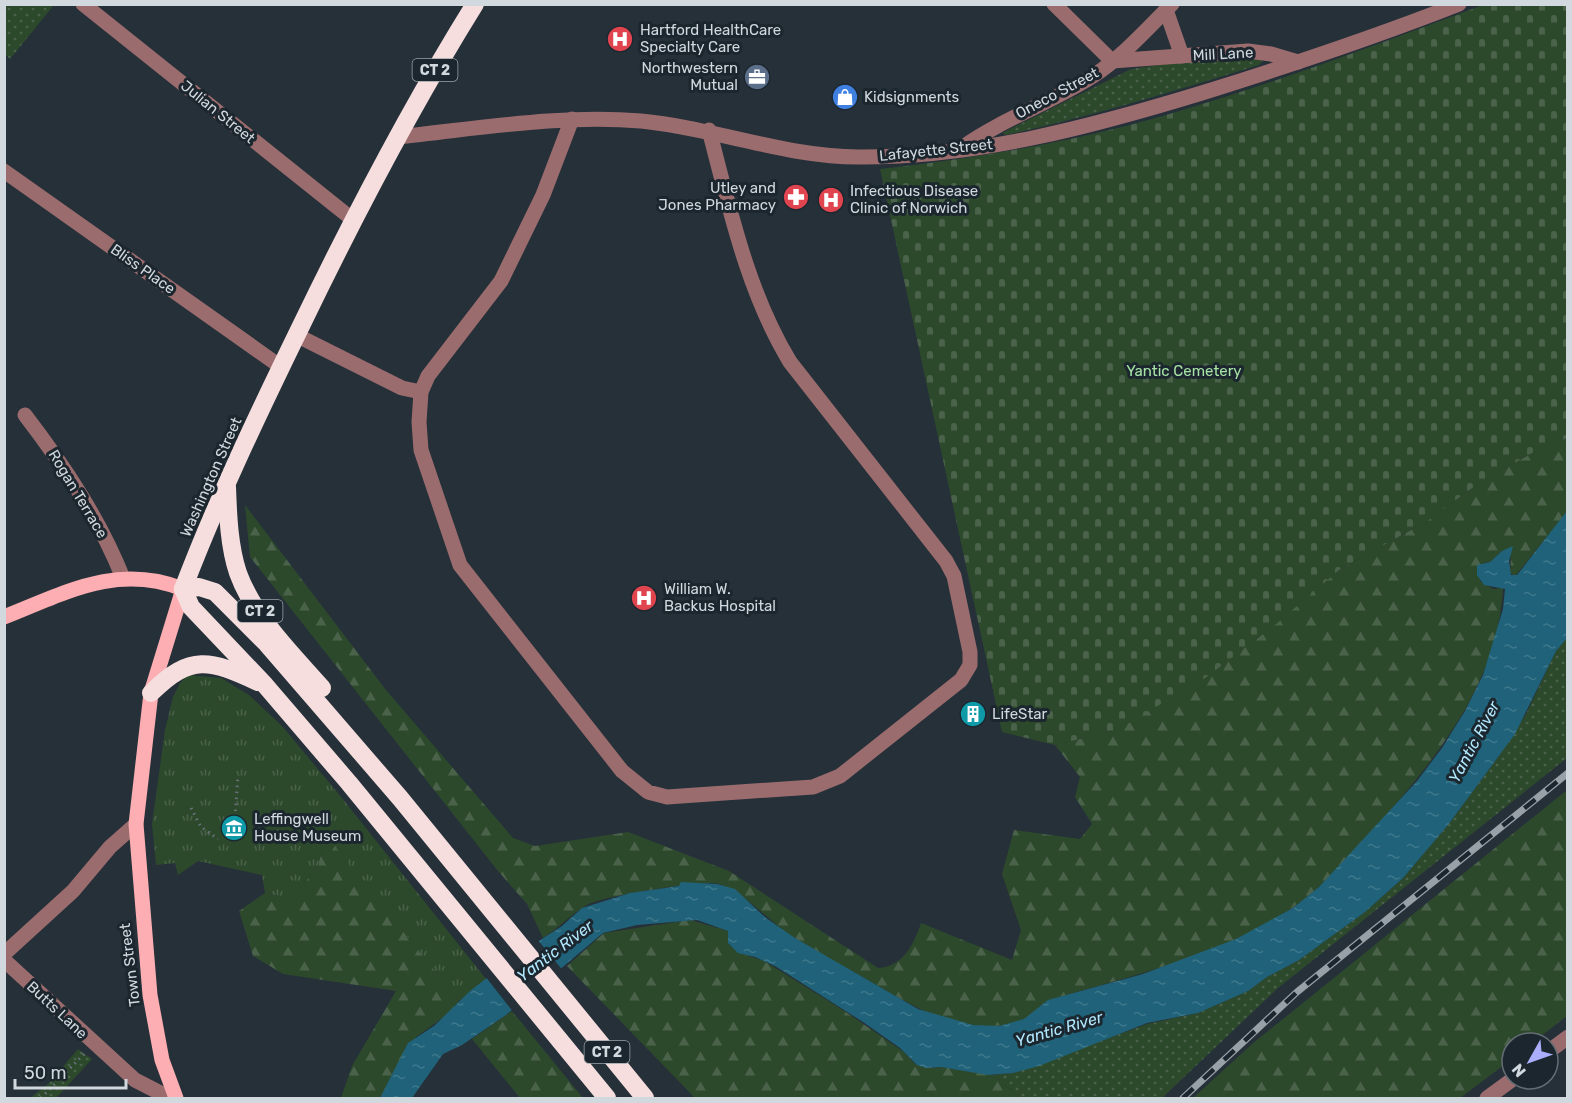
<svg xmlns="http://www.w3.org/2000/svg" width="1572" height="1103" font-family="Rubik,sans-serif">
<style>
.grass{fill:url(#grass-tufts)}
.forest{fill:url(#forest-firs)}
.cemetery{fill:url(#cemetery-stones)}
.park{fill:url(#park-dots)}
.garden{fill:#2d492c}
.water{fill:url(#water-ripples)}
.pier{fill:#253039}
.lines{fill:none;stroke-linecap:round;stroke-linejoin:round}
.path{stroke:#69727a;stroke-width:3;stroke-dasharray:1.5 4.5;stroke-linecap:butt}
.minor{stroke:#9b6c6e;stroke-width:15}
.major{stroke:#fcaeb2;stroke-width:15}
.highway{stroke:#f6dede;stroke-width:18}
.rail-casing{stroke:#99a1a8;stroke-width:7}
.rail{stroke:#1b262e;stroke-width:4.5;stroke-dasharray:14;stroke-linecap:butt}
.labels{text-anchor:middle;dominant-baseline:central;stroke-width:6;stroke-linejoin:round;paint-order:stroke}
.shield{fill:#1b262e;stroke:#9aa3a9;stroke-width:1.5}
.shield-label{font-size:14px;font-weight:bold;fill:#d1d8de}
.poi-label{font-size:15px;fill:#d1d8de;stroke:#1b262e;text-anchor:start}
.street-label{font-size:15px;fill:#d1d8de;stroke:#1b262e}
.park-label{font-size:15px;fill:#a7e3a4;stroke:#1b262e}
.water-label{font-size:16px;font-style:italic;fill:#b2e8fe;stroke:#1b262e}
</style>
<defs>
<pattern id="grass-tufts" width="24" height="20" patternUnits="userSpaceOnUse" patternTransform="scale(1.5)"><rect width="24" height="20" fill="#2d492c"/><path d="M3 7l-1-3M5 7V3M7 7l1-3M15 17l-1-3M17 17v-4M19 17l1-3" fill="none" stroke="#4a624a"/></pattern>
<pattern id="forest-firs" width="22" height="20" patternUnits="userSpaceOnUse" patternTransform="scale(1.5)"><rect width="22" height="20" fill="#2d492c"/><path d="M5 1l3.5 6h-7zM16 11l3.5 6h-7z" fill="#4a624a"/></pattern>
<pattern id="cemetery-stones" width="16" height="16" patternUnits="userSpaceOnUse" patternTransform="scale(1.5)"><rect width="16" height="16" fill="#2d492c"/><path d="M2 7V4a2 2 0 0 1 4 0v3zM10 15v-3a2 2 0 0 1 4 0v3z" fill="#4a624a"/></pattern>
<pattern id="park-dots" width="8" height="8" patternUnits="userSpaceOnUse" patternTransform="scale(1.5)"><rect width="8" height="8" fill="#2d492c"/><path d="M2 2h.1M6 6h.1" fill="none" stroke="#4a624a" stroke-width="1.8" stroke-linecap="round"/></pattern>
<pattern id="water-ripples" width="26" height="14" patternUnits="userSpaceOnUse" patternTransform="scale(1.5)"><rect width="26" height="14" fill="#1f6279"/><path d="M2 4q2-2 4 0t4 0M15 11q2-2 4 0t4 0" fill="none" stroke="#3e788c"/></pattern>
</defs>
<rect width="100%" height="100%" fill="#253039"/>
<path class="grass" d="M188 675 221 678 249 695 282 726 342 798 486 979 459 1001 325 835 318 867 291 899 265 893 262 875 198 861 178 875 175 863 156 865 152 824 165 730 173 697 180 683Z"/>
<g class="forest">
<path d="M1567 438V512L1515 576 1510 573 1511 557 1502 551 1490 562 1483 563 1480 581 1493 589 1503 588C1498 684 1436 758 1376 827 1350 855 1324 887 1292 908 1225 953 1146 972 1070 994 1054 998 1046 1005 1033 1014 1017 1026 993 1027 974 1026 939 1022 908 1003 878 986 850 969 820 955 793 937 770 922 743 891 719 884 702 880 603 896 587 905 571 914 558 929 543 938L527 904 498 871 250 557 245 505 386 690 513 838 535 846 628 832 729 871 878 968C903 967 914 944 921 923L1012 960 1021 930 1002 874 1014 830 1080 839 1092 824 1075 797 1080 777 1055 745 1117 730 1258 638 1339 570 1427 521 1475 486 1532 453Z"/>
<path d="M1567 790V1016L1532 1043H1512V1059L1460 1098H1193L1252 1044Z"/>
<path d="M325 834 459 1001 448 1014 416 1037 382 1098H341L352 1066 396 991 283 974 253 956 239 911 265 893 291 899 318 867Z"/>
<path d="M690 920 728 931 730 946 743 954 764 961 843 1010 904 1052 915 1064 929 1068 943 1067 993 1075 1020 1098H695L567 966 604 933Z"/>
<path d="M512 1011 583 1098H520L472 1039Z"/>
</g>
<path class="cemetery" d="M1483 5H1567V438L1532 453 1475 486 1427 521 1339 570 1275 625 1205 678 1117 730 1055 745 1002 732 880 169C977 158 1073 142 1166 115 1273 84 1378 44 1483 5Z"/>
<g class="park">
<path d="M4 5H54L10 59 5 54Z"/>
<path d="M1258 58 1263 61 1259 65C1175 91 1092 116 1006 135L1002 133 1131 69 1165 64Z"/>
<path d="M1567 638V758L1278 988 1162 1098H1020L993 1075 1013 1073 1147 1024 1198 1013 1248 991 1267 977 1299 960 1365 912 1403 878 1448 825 1498 757 1526 714 1556 651Z"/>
<path d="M78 1049 92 1059 59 1095 55 1098H30L48 1084Z"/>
</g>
<path class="garden" d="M220 805 251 808V817L264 820 263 843 248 842 249 818 219 816Z"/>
<path class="water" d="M1567 511V638L1556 651 1515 734 1448 825 1403 878 1365 912 1299 960 1267 977 1248 991 1198 1013 1147 1023 1039 1066 1013 1073 988 1075 941 1067 926 1068 917 1065 900 1048 863 1022 775 966 755 957 738 953 728 943V931L697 920 637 925 603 933 506 1015 462 1045 443 1054 412 1098H380L408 1043 434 1026 470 991 514 957 562 926 582 908 630 893 679 886 681 882 717 884 735 889 766 918 795 938 918 1009 973 1025 999 1026 1024 1019 1048 1000 1143 974 1236 939 1293 908 1319 887 1417 781 1442 748 1465 711 1483 675 1503 609 1505 589 1484 585 1477 575V565L1490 562 1502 551 1513 546 1509 561 1511 575H1517Z"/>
<path class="pier" d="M537 939 564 972 514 1013 485 976Z"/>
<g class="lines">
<g class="path">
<path d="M191 808 201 827 218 839"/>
<path d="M235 817 238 775"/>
<path d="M41 1098 86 1052"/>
</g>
<g class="minor">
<path d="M83 4 352 219"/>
<path d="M1054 4 1112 61 1248 51 1271 54 1298 62"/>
<path d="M1166 10 1182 56"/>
<path d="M572 119 543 195 501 281 428 376 421 392 419 422 421 450 460 565 622 771 648 792 667 797 813 787 840 776 961 680 970 665V652L954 576 946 561 790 362C747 291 730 209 709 130"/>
<path d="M396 137C477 129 560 114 641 121 715 128 788 158 862 157 979 157 1094 126 1205 92 1291 65 1375 37 1459 4"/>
<path d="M963 147C1004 118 1051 103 1093 76 1122 57 1147 29 1172 4"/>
<path d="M4 171 281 367"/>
<path d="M296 335 402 388 421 392"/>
<path d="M25 415C64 466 99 518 123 578"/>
<path d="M4 954 73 891 110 847 136 824"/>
<path d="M4 960 135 1080 170 1098"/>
<path d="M1548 1052 1568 1037"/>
<path d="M1487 1098 1513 1079"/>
</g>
<path class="major" d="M4 617C65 593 117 563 183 589L151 693 136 824 150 995 162 1060 176 1098"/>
<g class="highway">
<path d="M227 487C228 515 229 546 238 573 254 617 292 654 322 688"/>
<path d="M183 589 199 587 215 592 267 644 400 798 645 1098"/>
<path d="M183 589 191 607 265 685 349 783 607 1098"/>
<path d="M183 589C217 500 258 414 300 328 354 216 409 110 475 4"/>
<path d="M151 693C191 653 210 660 258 682"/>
</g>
<g class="rail-casing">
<path id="rail" d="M1183 1098 1297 992 1568 773"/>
</g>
<use href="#rail" class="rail"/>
</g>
<defs>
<g id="hospital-disc" transform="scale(1.35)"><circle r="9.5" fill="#e0444e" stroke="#1b262e"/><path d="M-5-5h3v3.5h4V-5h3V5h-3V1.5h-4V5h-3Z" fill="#fff"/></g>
<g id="office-disc" transform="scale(1.35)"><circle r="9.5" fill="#5c6f8a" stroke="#1b262e"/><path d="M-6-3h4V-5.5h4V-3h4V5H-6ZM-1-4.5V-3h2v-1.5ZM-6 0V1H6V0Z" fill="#fff"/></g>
<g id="shop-disc" transform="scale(1.35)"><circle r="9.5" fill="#3f7fe0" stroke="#1b262e"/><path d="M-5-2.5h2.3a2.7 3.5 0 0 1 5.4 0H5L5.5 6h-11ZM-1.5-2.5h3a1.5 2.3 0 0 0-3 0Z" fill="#fff"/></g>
<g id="pharmacy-disc" transform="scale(1.35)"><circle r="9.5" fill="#e0444e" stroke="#1b262e"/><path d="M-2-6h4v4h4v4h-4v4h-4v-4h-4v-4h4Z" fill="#fff"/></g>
<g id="building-disc" transform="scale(1.35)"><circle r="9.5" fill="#0f9aa8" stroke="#1b262e"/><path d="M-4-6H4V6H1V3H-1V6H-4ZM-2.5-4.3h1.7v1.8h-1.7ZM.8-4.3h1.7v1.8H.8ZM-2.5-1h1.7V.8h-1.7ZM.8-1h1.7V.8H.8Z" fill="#fff"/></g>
<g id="museum-disc" transform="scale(1.35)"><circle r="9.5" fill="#0f9aa8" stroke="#1b262e"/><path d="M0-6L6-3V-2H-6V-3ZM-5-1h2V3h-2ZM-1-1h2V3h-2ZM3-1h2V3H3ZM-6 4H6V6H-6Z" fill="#fff"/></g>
</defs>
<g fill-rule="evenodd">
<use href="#hospital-disc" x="620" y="39"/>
<use href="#office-disc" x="757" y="77"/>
<use href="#shop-disc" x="845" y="97"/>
<use href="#pharmacy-disc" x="796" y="197"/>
<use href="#hospital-disc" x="831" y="200"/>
<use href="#hospital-disc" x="644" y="598"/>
<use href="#building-disc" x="973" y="714"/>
<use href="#museum-disc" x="234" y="828"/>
</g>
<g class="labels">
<g class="shield">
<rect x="412.5" y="59" width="45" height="22" rx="4.5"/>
<rect x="237.5" y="600" width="45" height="22" rx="4.5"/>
<rect x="584.5" y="1041" width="45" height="22" rx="4.5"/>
</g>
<g class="shield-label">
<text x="435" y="70">CT 2</text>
<text x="260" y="611">CT 2</text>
<text x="607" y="1052">CT 2</text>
</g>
<g class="poi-label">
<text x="640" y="30">Hartford HealthCare<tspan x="640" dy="17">Specialty Care</tspan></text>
<text x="738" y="68" text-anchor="end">Northwestern<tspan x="738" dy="17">Mutual</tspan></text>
<text x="864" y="97">Kidsignments</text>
<text x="776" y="188" text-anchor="end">Utley and<tspan x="776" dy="17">Jones Pharmacy</tspan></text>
<text x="850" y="191">Infectious Disease<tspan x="850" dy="17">Clinic of Norwich</tspan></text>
<text x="664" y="589">William W.<tspan x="664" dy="17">Backus Hospital</tspan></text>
<text x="992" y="714">LifeStar</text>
<text x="254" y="819">Leffingwell<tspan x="254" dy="17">House Museum</tspan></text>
</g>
<g class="street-label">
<text transform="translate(1223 54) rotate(-3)">Mill Lane</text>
<text transform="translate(1057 93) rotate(-28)">Oneco Street</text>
<text transform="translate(218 112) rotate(39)">Julian Street</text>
<text transform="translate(936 150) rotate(-6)">Lafayette Street</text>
<text transform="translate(143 269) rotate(35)">Bliss Place</text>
<text transform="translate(211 477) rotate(-66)">Washington Street</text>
<text transform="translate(78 494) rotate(59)">Rogan Terrace</text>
<text transform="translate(130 965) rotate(-97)">Town Street</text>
<text transform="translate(57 1010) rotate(43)">Butts Lane</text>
</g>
<g class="park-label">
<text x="1184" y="371">Yantic Cemetery</text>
</g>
<g class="water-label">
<text transform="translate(1474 742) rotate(-62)">Yantic River</text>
<text transform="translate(555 951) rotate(-37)">Yantic River</text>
<text transform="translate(1059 1029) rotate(-16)">Yantic River</text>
</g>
</g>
<rect width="1572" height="1103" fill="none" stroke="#d1d8de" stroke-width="12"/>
<g transform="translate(1530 1061) rotate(230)"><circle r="28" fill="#1b262e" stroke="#646d74" stroke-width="1.5"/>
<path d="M0-4.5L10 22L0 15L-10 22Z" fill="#abaffb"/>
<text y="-9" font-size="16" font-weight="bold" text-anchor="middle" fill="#d1d8de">N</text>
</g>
<path d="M15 1079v9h111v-9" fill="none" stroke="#d1d8de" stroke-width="3"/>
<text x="24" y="1079" font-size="18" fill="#d1d8de" stroke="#1b262e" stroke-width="4.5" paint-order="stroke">50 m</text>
</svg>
